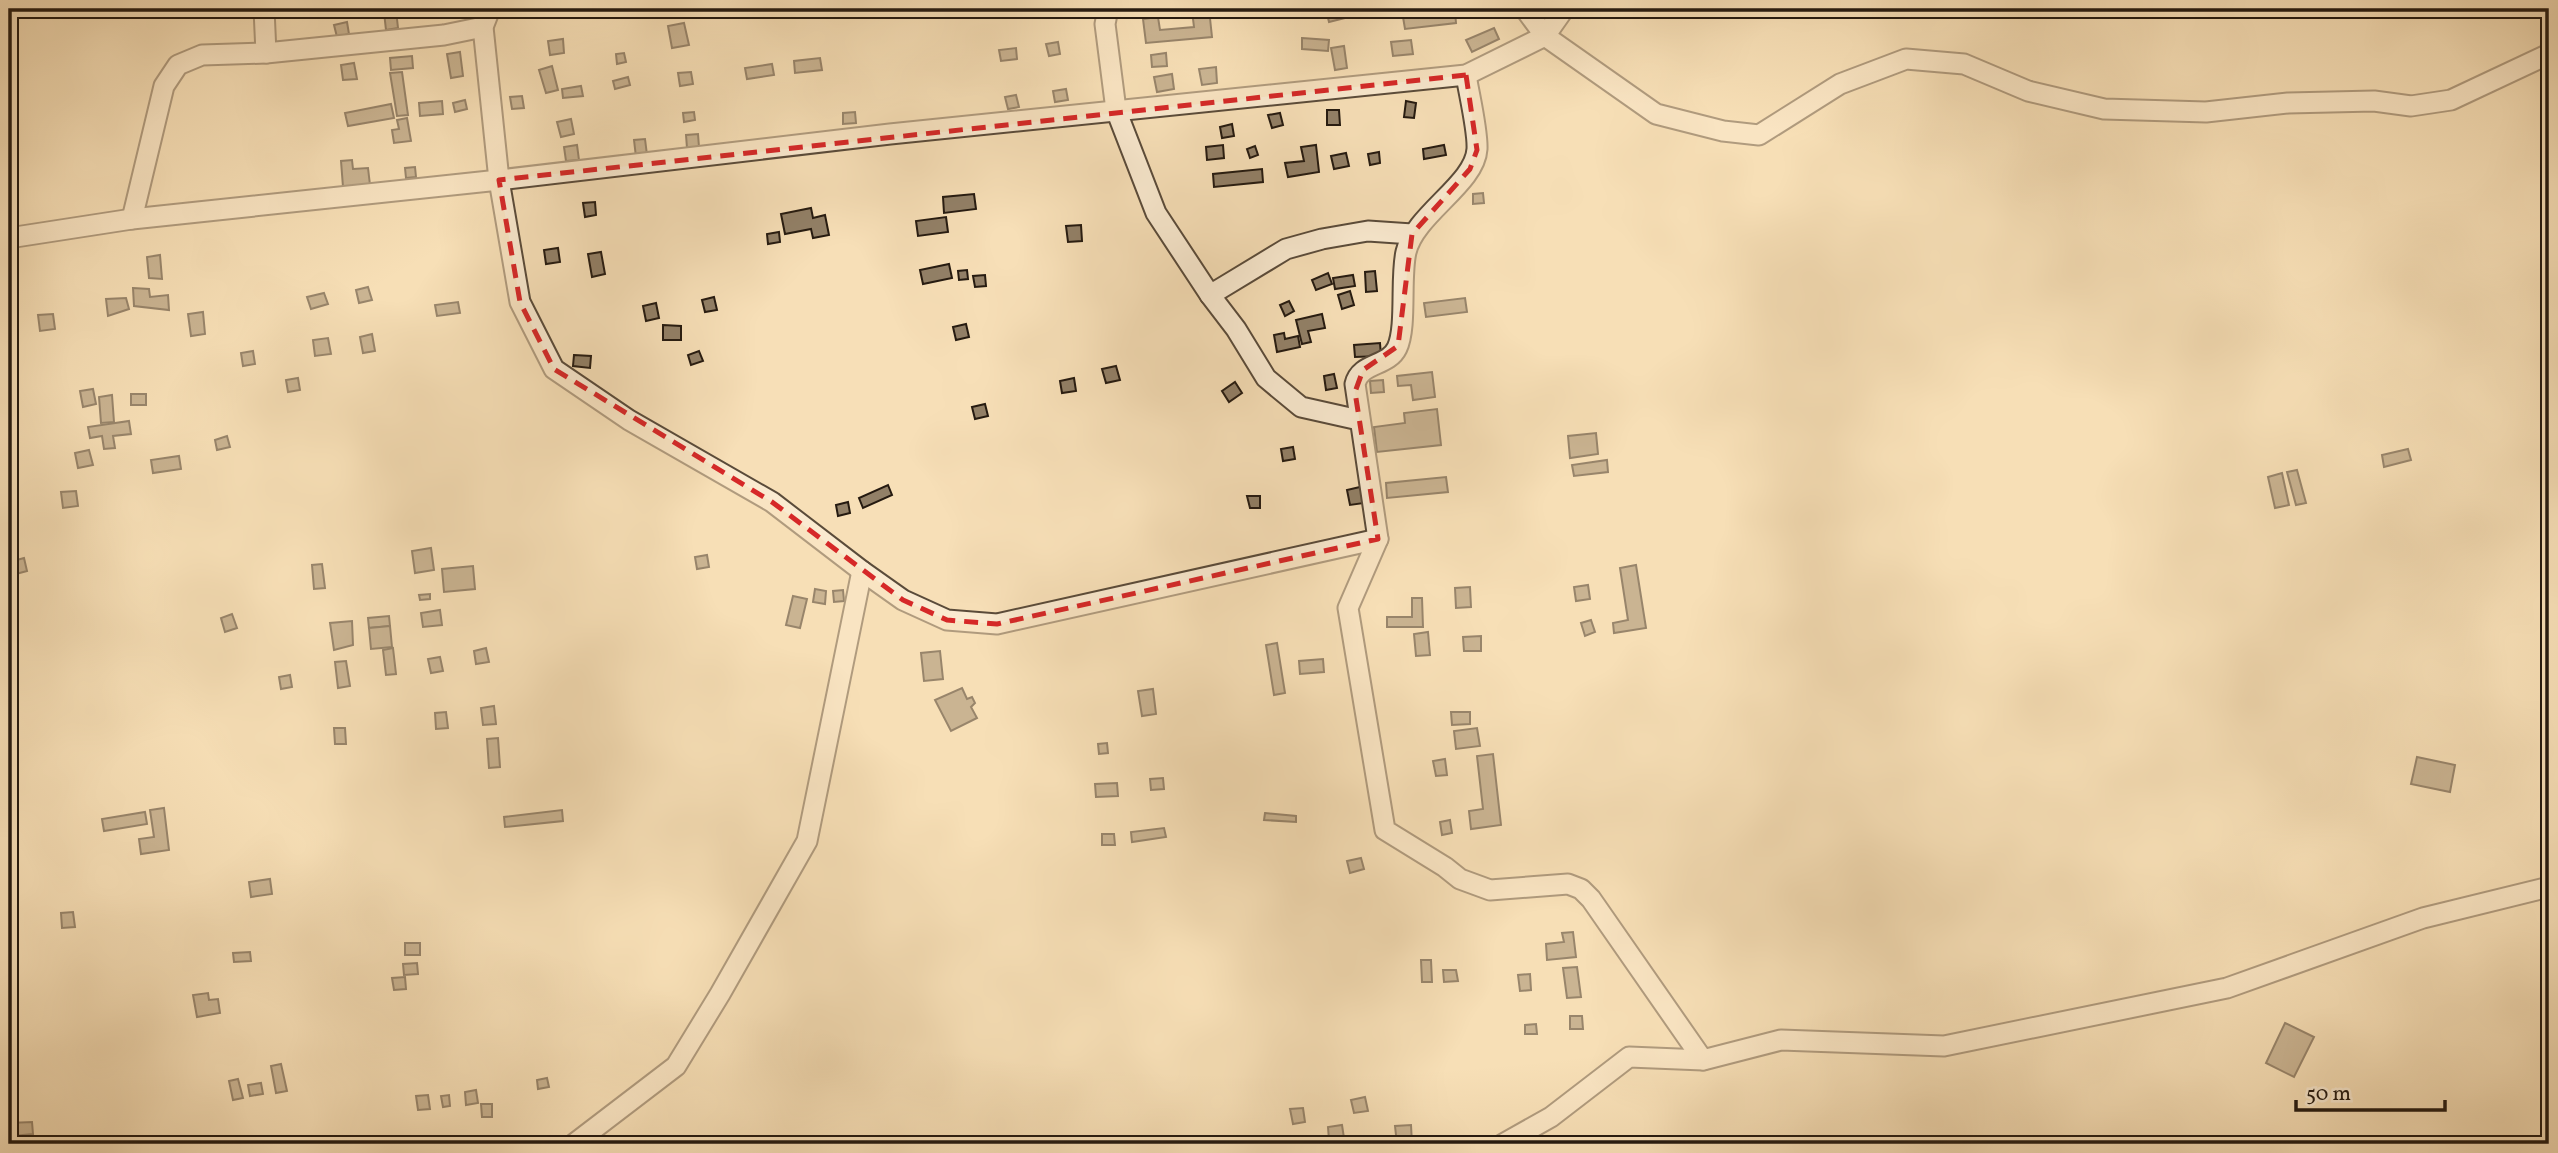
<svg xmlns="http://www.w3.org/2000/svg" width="2558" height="1153" font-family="Vollkorn,serif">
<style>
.building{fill:#928067;stroke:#251a10;stroke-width:2}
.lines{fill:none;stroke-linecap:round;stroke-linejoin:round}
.minor-casing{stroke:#5a4b3a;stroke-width:23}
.minor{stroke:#faead0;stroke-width:19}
.marked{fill:none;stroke:#d62828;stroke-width:5;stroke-dasharray:14 9;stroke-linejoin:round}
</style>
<rect width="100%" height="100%" fill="#f7dfb7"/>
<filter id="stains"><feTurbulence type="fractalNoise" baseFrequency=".00286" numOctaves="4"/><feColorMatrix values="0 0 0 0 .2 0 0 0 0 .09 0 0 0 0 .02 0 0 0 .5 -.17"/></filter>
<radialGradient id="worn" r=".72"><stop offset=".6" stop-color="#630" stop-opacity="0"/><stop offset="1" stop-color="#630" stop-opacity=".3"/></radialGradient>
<g class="building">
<path d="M1209 9 1212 37 1146 43 1143 19 1158 17 1160 30 1194 27 1192 11Z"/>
<path d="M1343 9 1345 18 1329 22 1326 10Z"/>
<path d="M396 10 398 28 386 30 384 12Z"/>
<path d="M1455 11 1456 23 1405 29 1403 17Z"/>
<path d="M347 22 349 34 337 37 334 25Z"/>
<path d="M684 23 689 45 672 48 668 26Z"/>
<path d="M1494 28 1499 39 1472 52 1466 40Z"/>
<path d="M1302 38 1329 40 1328 51 1302 49Z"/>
<path d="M563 39 564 53 550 55 548 41Z"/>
<path d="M1411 40 1413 54 1393 56 1391 42Z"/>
<path d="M1058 42 1060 54 1049 56 1046 44Z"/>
<path d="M1344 46 1347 68 1335 70 1331 48Z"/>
<path d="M1016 48 1017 59 1001 61 999 50Z"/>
<path d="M460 52 463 76 451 78 447 54Z"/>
<path d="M624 53 626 62 617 64 616 54Z"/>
<path d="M1166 53 1167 66 1152 67 1151 55Z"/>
<path d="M412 56 413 68 391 70 390 58Z"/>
<path d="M820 58 822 70 795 73 794 61Z"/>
<path d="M354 63 357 79 343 80 341 65Z"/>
<path d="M772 64 774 75 747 79 745 68Z"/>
<path d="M552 66 558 90 546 93 539 70Z"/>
<path d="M1216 67 1217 83 1202 85 1199 69Z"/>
<path d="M402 72 408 115 397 116 390 73Z"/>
<path d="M691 72 693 84 680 86 678 73Z"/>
<path d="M1172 74 1174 89 1157 92 1154 77Z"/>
<path d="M628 77 630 85 615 89 613 81Z"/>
<path d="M581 86 583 96 563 98 562 89Z"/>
<path d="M1066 89 1068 100 1055 102 1053 91Z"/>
<path d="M1016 95 1019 107 1008 109 1005 97Z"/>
<path d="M522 96 524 108 512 109 510 97Z"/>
<path d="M465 100 467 109 455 112 453 103Z"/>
<path d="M442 101 443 114 420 116 419 103Z"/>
<path d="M1406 101 1416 103 1414 118 1404 117Z"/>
<path d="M391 104 394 118 348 126 345 113Z"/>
<path d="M1327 110H1339L1340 125H1327Z"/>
<path d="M694 112 695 120 684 122 683 113Z"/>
<path d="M855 112 856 123 843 124V113Z"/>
<path d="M1280 113 1283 125 1272 128 1268 115Z"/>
<path d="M407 118 411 141 394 143 392 130 399 129 397 120Z"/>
<path d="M571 119 574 134 561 137 557 122Z"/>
<path d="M1232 124 1234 136 1222 138 1220 127Z"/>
<path d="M698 134 699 147 687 148 686 135Z"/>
<path d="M645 139 647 155 636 157 634 140Z"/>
<path d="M577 145 579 160 566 161 564 147Z"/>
<path d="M1223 145 1224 158 1207 160 1206 147Z"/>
<path d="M1316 145 1319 172 1288 177 1285 163 1304 161 1301 147Z"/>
<path d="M1444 145 1446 155 1424 159 1423 149Z"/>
<path d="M1255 146 1258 155 1250 158 1247 149Z"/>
<path d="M1379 152 1380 163 1370 165 1368 154Z"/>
<path d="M1346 153 1349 166 1334 169 1331 156Z"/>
<path d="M352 160 353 169 368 168 370 185 343 187 341 161Z"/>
<path d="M415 167 416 177 406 178 405 168Z"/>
<path d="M1262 169 1263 182 1214 187 1213 174Z"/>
<path d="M1483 193 1484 203 1473 204V194Z"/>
<path d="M974 194 976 209 944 213 943 197Z"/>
<path d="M595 202 596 215 585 217 583 203Z"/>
<path d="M811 208 813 218 825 215 829 235 813 238 811 229 785 234 781 214Z"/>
<path d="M946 217 948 232 918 236 916 221Z"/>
<path d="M1081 225 1082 241 1068 242 1066 226Z"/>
<path d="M779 232 780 242 768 244 767 234Z"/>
<path d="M558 248 560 262 546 264 544 250Z"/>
<path d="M601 252 605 274 592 277 588 254Z"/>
<path d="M160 255 162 279 149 278 147 257Z"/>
<path d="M949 264 952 278 923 284 920 270Z"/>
<path d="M967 270 968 279 959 280 958 271Z"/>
<path d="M1375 271 1377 291 1366 292 1365 272Z"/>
<path d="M1328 273 1332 284 1316 290 1312 280Z"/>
<path d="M985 275 986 286 975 287 973 276Z"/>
<path d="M1353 275 1355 286 1335 289 1333 278Z"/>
<path d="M368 287 372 300 359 303 356 290Z"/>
<path d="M133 288 149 289 150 297 168 295 169 310 134 306Z"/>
<path d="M1350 291 1354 305 1342 309 1338 295Z"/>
<path d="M324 293 328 304 311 309 307 297Z"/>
<path d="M714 297 717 310 705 312 702 300Z"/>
<path d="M126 298 129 309 108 316 106 299Z"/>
<path d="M1465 298 1467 312 1426 317 1424 303Z"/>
<path d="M1289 301 1294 311 1285 316 1280 305Z"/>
<path d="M458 302 460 313 437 316 435 305Z"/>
<path d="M656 303 659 318 646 321 643 306Z"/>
<path d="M203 312 205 334 191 336 188 314Z"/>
<path d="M53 314 55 329 40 331 38 315Z"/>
<path d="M1322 314 1325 328 1308 331 1311 342 1302 344 1296 320Z"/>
<path d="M966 324 969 337 956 340 953 327Z"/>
<path d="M663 325 681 326V340H663Z"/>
<path d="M1284 333 1285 339 1298 336 1300 347 1277 352 1274 335Z"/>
<path d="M372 334 375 351 363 353 360 337Z"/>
<path d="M328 338 331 354 315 356 313 340Z"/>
<path d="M1380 343 1381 356 1355 357 1354 345Z"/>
<path d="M253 351 255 364 243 366 241 353Z"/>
<path d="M699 351 703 361 691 365 688 355Z"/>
<path d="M574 355 591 356 590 368 573 366Z"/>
<path d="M1116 366 1120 380 1106 383 1102 369Z"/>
<path d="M1432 372 1435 397 1413 400 1411 385 1398 386 1397 376Z"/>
<path d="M1334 374 1337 388 1326 390 1324 376Z"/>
<path d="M298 378 300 390 288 392 286 380Z"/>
<path d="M1074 378 1076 391 1062 393 1060 381Z"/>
<path d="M1383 380 1384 392 1371 393 1370 381Z"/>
<path d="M1235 382 1242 393 1229 402 1222 391Z"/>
<path d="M93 389 96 404 83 407 80 391Z"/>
<rect x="131" y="394" width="15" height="11"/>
<path d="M112 395 114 422 101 423 99 397Z"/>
<path d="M985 404 988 416 975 419 972 407Z"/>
<path d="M1437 409 1441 445 1377 452 1374 427 1405 423 1404 413Z"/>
<path d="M129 421 131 434 113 436 115 448 104 449 102 436 90 438 88 427Z"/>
<path d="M1596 433 1598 454 1570 458 1568 436Z"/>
<path d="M227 436 230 447 217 450 215 440Z"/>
<path d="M1293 447 1295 459 1283 461 1281 449Z"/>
<path d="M2408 449 2411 460 2384 467 2382 455Z"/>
<path d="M89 450 93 465 78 468 75 453Z"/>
<path d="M179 456 181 469 153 473 151 460Z"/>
<path d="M1607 460 1608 472 1574 476 1572 465Z"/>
<path d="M2297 470 2306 503 2296 505 2287 472Z"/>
<path d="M2282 473 2289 505 2275 508 2268 477Z"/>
<path d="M1446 477 1448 492 1387 498 1386 483Z"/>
<path d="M888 485 892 495 863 508 859 498Z"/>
<path d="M1360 487 1364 503 1350 505 1347 490Z"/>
<path d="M76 491 78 506 63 508 61 492Z"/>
<path d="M1247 496H1260V508H1250Z"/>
<path d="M848 502 850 513 838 516 836 505Z"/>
<path d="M13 528 17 555 9 557V529Z"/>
<path d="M431 548 434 570 415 573 412 551Z"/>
<path d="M707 555 709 567 697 569 695 557Z"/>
<path d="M24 558 27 571 16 574 13 561Z"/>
<path d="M322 564 325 588 314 589 312 565Z"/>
<path d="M1636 565 1646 628 1614 633 1613 623 1628 620 1620 568Z"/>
<path d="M473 566 475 589 444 592 442 569Z"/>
<path d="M1588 585 1590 599 1576 601 1574 587Z"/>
<path d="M1470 587 1471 607 1456 608 1455 588Z"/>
<path d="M815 589 826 591 825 604 813 602Z"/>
<path d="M843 590 844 601 834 602 833 591Z"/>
<path d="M430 594V599L420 600 419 595Z"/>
<path d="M793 596 807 599 800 628 786 625Z"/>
<path d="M1412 598H1422L1423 627H1387V617H1412Z"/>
<path d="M440 610 442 625 423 627 421 613Z"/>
<path d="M232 614 237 628 225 632 221 618Z"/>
<path d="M389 616 390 626 369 628 368 618Z"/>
<path d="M1591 620 1595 632 1585 636 1581 623Z"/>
<path d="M352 621 353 645 334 650 330 623Z"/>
<path d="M390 626 392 647 371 649 369 628Z"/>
<path d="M1428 632 1430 655 1416 656 1414 634Z"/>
<path d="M1481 636V651H1464L1463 637Z"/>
<path d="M1277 643 1285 693 1274 695 1266 645Z"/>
<path d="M393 648 396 674 386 675 383 650Z"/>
<path d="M486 648 489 662 476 664 474 651Z"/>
<path d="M940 651 943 679 924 681 921 653Z"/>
<path d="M440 657 443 671 431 673 428 659Z"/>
<path d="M1323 659 1324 672 1300 674 1299 661Z"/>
<path d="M346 661 350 686 338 688 335 662Z"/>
<path d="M290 675 292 687 281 689 279 677Z"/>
<path d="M962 688 967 699 972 697 975 703 971 707 977 718 951 731 935 700Z"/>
<path d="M1153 689 1156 714 1142 716 1138 691Z"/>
<path d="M494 706 496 724 483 725 481 708Z"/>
<path d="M446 712 448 728 436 729 435 713Z"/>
<path d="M1451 712H1470V724L1452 725Z"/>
<path d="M334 728H345L346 744H335Z"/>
<path d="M1477 728 1480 746 1456 749 1454 731Z"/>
<path d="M498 738 500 767 489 768 487 739Z"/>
<path d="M1107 743 1108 753 1099 754 1098 744Z"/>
<path d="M1493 754 1501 825 1471 829 1469 811 1483 809 1477 756Z"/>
<path d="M2417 757 2455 765 2450 792 2411 784Z"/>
<path d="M1445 759 1447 775 1436 776 1433 761Z"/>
<path d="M1163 778 1164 789 1151 790 1150 779Z"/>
<path d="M1117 783 1118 796 1096 797 1095 784Z"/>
<path d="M164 808 169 850 141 854 139 839 154 837 150 810Z"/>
<path d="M562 810 563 821 505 827 504 817Z"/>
<path d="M145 812 147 824 104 831 102 819Z"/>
<path d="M1265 813 1296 816V822L1264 820Z"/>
<path d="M1450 820 1452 833 1442 835 1440 822Z"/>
<path d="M1164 828 1166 837 1132 842 1131 832Z"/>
<path d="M1102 834H1114L1115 845H1102Z"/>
<path d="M1361 858 1364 869 1350 873 1347 861Z"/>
<path d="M270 879 272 894 251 897 249 882Z"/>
<path d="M73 912 75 927 62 928 61 913Z"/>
<path d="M1573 932 1576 957 1547 960 1546 944 1564 942 1562 933Z"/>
<rect x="405" y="943" width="15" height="12"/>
<path d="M250 952 251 961 234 962 233 953Z"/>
<path d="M1421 960H1431L1432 982H1422Z"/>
<path d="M417 963 418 974 404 975 403 964Z"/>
<path d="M1577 967 1581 997 1567 998 1563 968Z"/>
<path d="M1443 970H1456L1458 981 1444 982Z"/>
<path d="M1530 974 1531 990 1520 991 1518 975Z"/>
<path d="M405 977 406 989 394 990 392 978Z"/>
<path d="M208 993 209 1000 218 999 220 1013 197 1017 193 995Z"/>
<path d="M1570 1016H1582L1583 1029H1570Z"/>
<path d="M2285 1023 2314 1037 2294 1077 2266 1063Z"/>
<path d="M1536 1024 1537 1034H1525V1025Z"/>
<path d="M281 1064 287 1091 276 1093 271 1066Z"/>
<path d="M547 1078 549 1087 538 1089 537 1080Z"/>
<path d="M238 1079 243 1098 233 1100 229 1081Z"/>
<path d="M261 1083 263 1094 250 1096 248 1085Z"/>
<path d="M476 1090 478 1103 466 1105 465 1092Z"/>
<path d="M428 1095 430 1109 418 1110 416 1096Z"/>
<path d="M449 1095 450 1106 443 1107 441 1096Z"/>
<path d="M1365 1097 1368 1111 1354 1113 1351 1100Z"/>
<path d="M481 1104H492V1117H482Z"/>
<path d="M1303 1108 1305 1122 1293 1124 1290 1109Z"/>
<path d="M32 1122 33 1134 14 1136 15 1144H9V1123Z"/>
<path d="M1342 1125 1344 1138 1329 1140 1328 1127Z"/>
<path d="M1411 1125 1412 1144H1397L1395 1126Z"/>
<path d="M544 1138 545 1144H528L527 1140Z"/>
</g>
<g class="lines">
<g class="minor-casing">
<g id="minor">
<path d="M264 9 266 53"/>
<path d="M490 9 483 27 499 180 520 302 554 369 629 420 772 502 862 571 903 600 947 620 997 624 1378 539"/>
<path d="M1108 9 1105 24 1116 110 1156 213 1210 295 1236 329 1266 378 1301 407 1359 420"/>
<path d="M1525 9 1545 36 1656 114 1723 131 1759 135 1840 84 1906 59 1964 64 2028 91 2104 109 2206 112 2288 103 2374 101 2411 106 2451 100 2549 54"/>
<path d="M1466 75C1469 94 1478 131 1477 149 1475 184 1415 214 1406 252 1400 277 1407 327 1397 348 1388 367 1360 362 1355 384L1378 539 1348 608 1385 830 1445 867 1460 879 1490 890 1568 884 1581 889 1591 899 1703 1060"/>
<path d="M132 219 164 86 178 65 202 55 266 53 444 35 483 27"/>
<path d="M9 238 132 219 499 180 890 134 1466 75 1545 36 1564 9"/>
<path d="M1210 295 1286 249 1322 239 1368 231 1412 234"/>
<path d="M574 1144 676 1066 720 994 807 841 862 571"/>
<path d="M1503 1144 1551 1117 1629 1057 1703 1060 1781 1040 1944 1046 2227 988 2423 918 2549 887"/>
</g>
</g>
<use href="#minor" class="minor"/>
</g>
<path d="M0 0H2558V1153H0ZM1466 75 1477 150 1470 169 1412 234 1398 346 1363 370 1355 392 1378 539 997 624 947 620 903 600 772 502 554 369 520 302 499 180Z" fill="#f7dfb7" fill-opacity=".55" fill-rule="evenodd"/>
<path class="marked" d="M1466 75 1477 150 1470 169 1412 234 1398 346 1363 370 1355 392 1378 539 997 624 947 620 903 600 772 502 554 369 520 302 499 180Z"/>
<rect width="2558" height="1153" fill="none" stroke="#f7dfb7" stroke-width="35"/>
<rect x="10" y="10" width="2537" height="1132" fill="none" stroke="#251a10" stroke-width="3.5"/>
<rect x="18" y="18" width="2523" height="1118" fill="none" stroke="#251a10" stroke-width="2"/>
<path d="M2296 1100v10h149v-10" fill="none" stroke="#251a10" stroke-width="3.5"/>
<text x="2306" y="1100" font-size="21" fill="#251a10" stroke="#faead0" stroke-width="5" paint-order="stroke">50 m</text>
<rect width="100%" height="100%" filter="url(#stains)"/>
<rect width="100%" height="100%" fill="url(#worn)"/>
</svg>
